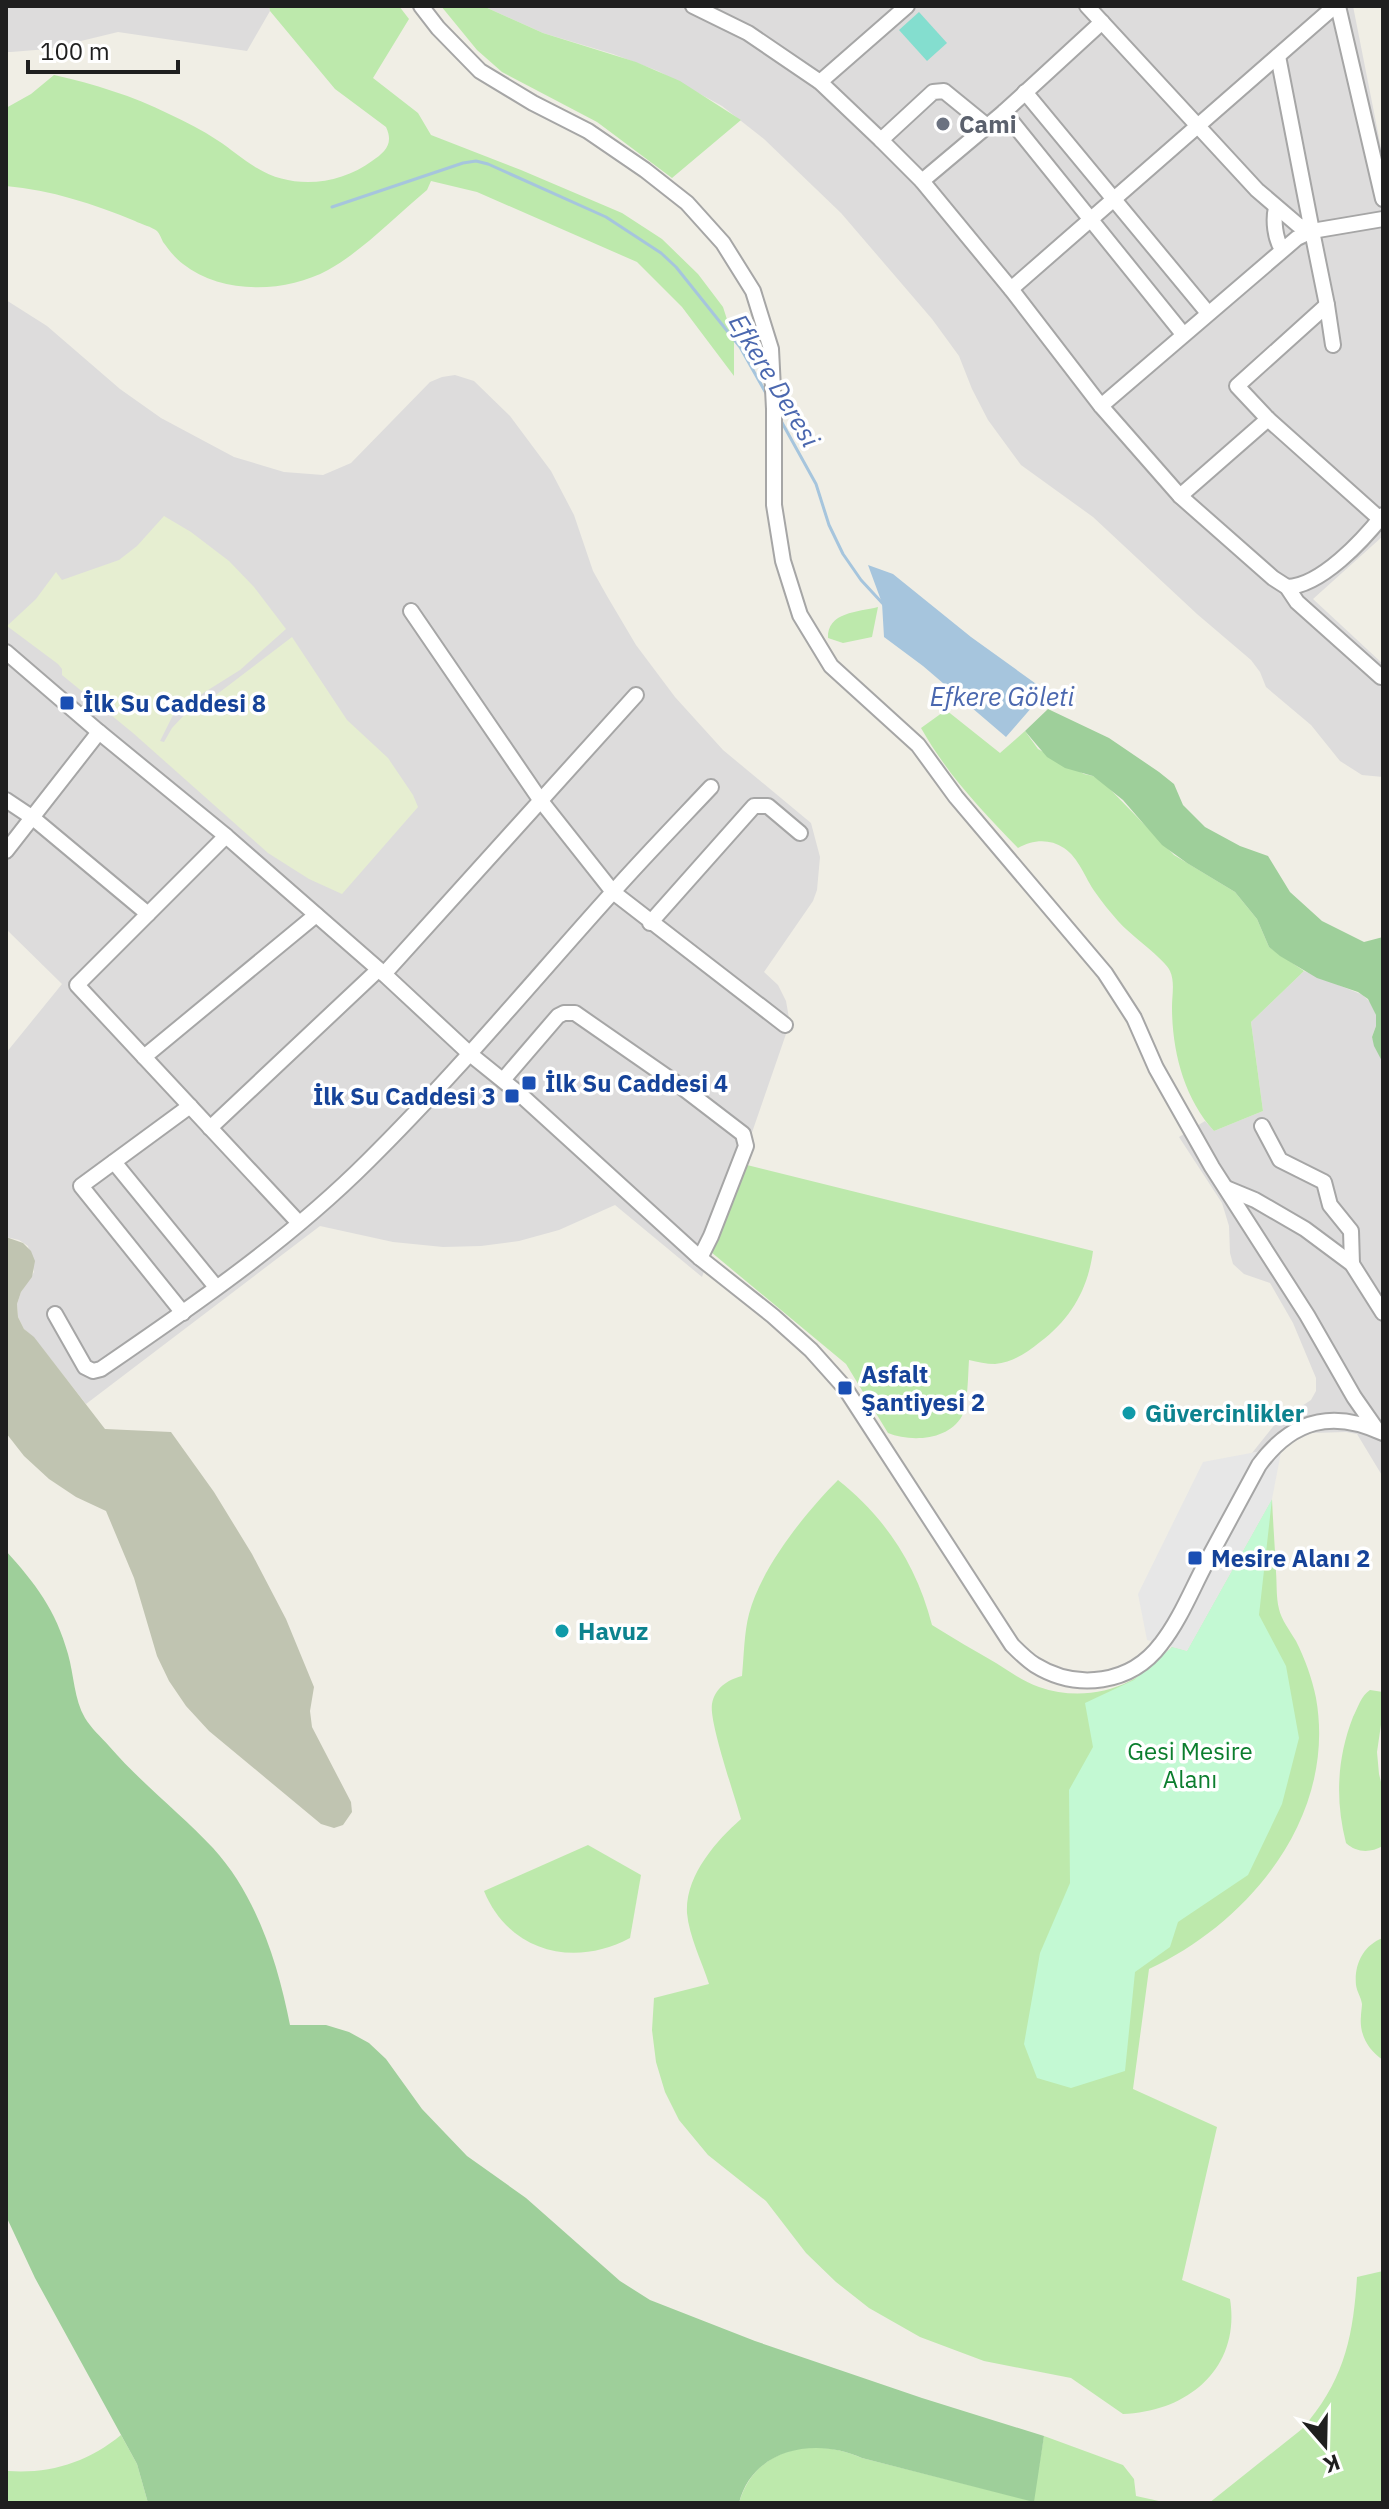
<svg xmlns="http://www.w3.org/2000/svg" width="1389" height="2509" font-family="'IBM Plex Sans',sans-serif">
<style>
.residential{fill:#dddcdc}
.construction{fill:#c0c4b1}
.farmland{fill:#e6eed1}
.grass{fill:#bde9ac}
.forest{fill:#9ecf9a}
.park{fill:#c3f9d3}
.pitch{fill:#84decf}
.parking{fill:#e7e7e7}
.water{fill:#a6c5dd}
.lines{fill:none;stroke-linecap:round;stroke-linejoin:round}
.stream{stroke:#a6c5dd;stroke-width:3}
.minor-casing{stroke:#a6a6a6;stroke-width:18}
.minor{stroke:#fff;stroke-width:14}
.worship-dot{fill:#6b7280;stroke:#fff;stroke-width:3}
.transit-dot{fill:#1a4fb4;stroke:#fff;stroke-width:3}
.culture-dot{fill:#0f9aa8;stroke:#fff;stroke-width:3}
.labels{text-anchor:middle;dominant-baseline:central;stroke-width:7;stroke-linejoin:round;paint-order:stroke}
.worship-label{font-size:24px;font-weight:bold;fill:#5b616d;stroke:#fff;text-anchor:start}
.transit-label{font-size:24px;font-weight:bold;fill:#164399;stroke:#fff;text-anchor:start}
.culture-label{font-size:24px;font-weight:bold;fill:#0d838f;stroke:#fff;text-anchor:start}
.park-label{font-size:24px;fill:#0c7e2e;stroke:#fff}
.water-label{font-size:26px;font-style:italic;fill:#4b68af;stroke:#fff}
</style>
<rect width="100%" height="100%" fill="#f0eee5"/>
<g class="residential">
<path d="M6 6H269L270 11 247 51 118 32 48 49 11 52H6Z"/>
<path d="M483 6H1353L1383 158V536L1313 599 1383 664V777L1362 775 1340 761 1311 725 1266 687 1260 672 1251 660 1197 614 1093 517 1021 465 988 420 972 389 959 356 932 319 841 213 764 139 722 106 658 71 613 54 543 33Z"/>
<path d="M6 300 47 326 120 389 161 418 234 457 284 472 323 475 351 463 430 382 442 377 455 375 474 381 510 416 551 471 574 515 593 571 607 596 636 645 675 697 723 750 811 823 820 857 817 890 813 901 764 972 778 985 786 1001 789 1018 786 1034 702 1277 615 1205 559 1230 519 1241 481 1246 443 1247 393 1242 320 1226 86 1404 34 1338 24 1329 18 1317 17 1304 21 1292 34 1272 28 1246 19 1240 6 1237V1053L62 984 6 929Z"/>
<path d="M1304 971 1363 995 1372 1004 1376 1015V1026L1372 1037 1383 1063V1477L1357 1434 1346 1432 1312 1433 1282 1447 1252 1453 1276 1423 1311 1400 1316 1391V1378L1293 1323 1270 1283 1244 1274 1233 1264 1230 1253 1229 1226 1222 1203 1179 1137 1205 1121 1214 1131 1263 1111 1251 1022Z"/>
</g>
<path class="construction" d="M6 1237 23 1243 31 1251 35 1261 32 1277 21 1292 17 1304 18 1317 24 1329 34 1337 105 1429 171 1432 214 1492 252 1554 286 1619 314 1687 310 1711 312 1727 351 1802 352 1812 343 1825 334 1828 321 1824 209 1731 186 1706 169 1681 157 1656 134 1578 106 1511 76 1497 49 1479 24 1456 6 1433Z"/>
<path class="farmland" d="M164 516 191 532 229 561 254 587 286 629 240 670 181 707 172 717 160 741 164 742 172 728 188 711 212 698 292 637 347 720 388 758 413 795 418 807 342 894 309 879 268 853 133 733 62 675V669L58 664 7 626 36 599 56 572 62 580 119 560 137 546Z"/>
<g class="grass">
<path d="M269 6H399L409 19 373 78 418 113 431 135 521 170 622 213 662 239 698 274 723 307 734 341V376L682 307 637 262 477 192 431 181 427 190C398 214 360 253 328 270 286 293 222 295 183 264 175 258 169 250 163 242 161 238 160 234 157 231 152 227 141 224 135 221 94 204 51 190 6 186V108L31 94 54 75C94 84 133 96 169 114 186 122 202 130 217 140 231 149 243 160 257 168 292 190 340 185 372 161 385 152 394 144 386 127L335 89 270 11Z"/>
<path d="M441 6H483L543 33 636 62 680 81 741 120 672 178 597 122 502 72 477 50Z"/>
<path d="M878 607 872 637 843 643 828 638C827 612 858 612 878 607Z"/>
<path d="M946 710 1000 753 1025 731 1038 749 1084 774 1093 776 1104 783 1174 855 1235 892 1257 919 1269 947 1304 971 1251 1022 1263 1111 1214 1131C1184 1098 1172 1051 1172 1007 1172 995 1175 982 1170 971 1166 960 1129 934 1118 921 1110 912 1102 902 1095 892 1085 878 1079 858 1064 848 1049 838 1032 840 1018 848 981 810 947 774 921 728Z"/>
<path d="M743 1164 1093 1251C1088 1289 1071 1319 1040 1342 1026 1353 1014 1362 995 1364 986 1364 978 1362 969 1360 968 1374 968 1405 962 1416 948 1441 910 1442 888 1433L846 1364 711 1252Z"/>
<path d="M838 1480C886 1518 917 1566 932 1625 953 1638 975 1651 996 1663 1010 1672 1024 1682 1039 1687 1088 1704 1140 1687 1172 1647L1187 1651 1272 1499C1273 1523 1275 1548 1276 1572 1277 1584 1276 1597 1279 1609 1281 1619 1290 1631 1296 1641 1305 1659 1312 1678 1316 1698 1337 1816 1250 1922 1149 1969L1133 2089 1217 2127 1182 2280 1230 2299C1241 2368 1188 2412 1123 2414L1071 2378 984 2361 920 2337 869 2308 836 2282 806 2253 766 2201 708 2155 679 2120 665 2092 656 2062 652 2030 654 1998 709 1984C702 1962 689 1936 687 1913 685 1876 716 1841 741 1819 735 1796 709 1723 712 1704 715 1688 727 1680 742 1676 744 1656 744 1633 749 1614 761 1568 805 1513 838 1480Z"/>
<path d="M1370 1690 1383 1692V1711L1377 1752 1379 1774 1383 1790V1846C1370 1853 1357 1853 1346 1843 1335 1800 1337 1758 1353 1717 1358 1707 1361 1696 1370 1690Z"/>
<path d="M588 1845 641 1875 630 1938C574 1968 509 1952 484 1891Z"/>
<path d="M1383 1938V2060C1368 2050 1359 2034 1361 2016 1361 2014 1362 2006 1362 2004 1361 1997 1357 1992 1356 1985 1354 1965 1363 1945 1383 1938Z"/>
<path d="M1383 2271V2503H1209L1302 2429C1344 2381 1353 2338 1357 2277Z"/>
<path d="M121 2435 137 2464 148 2503H6L8 2471C51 2474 88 2462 121 2435Z"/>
<path d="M1044 2436 1123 2465 1134 2479 1136 2496 1168 2503H739C755 2447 814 2436 862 2458L1033 2501Z"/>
</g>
<g class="forest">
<path d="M1048 709 1109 738 1159 772 1174 784 1183 805 1205 827 1240 846 1268 856 1290 892 1322 921 1364 942 1383 937V1063L1374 1046 1372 1037 1376 1026V1015L1368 999 1358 992 1317 978 1280 956 1269 947 1257 919 1235 892 1187 863 1162 845 1123 800 1093 776 1065 768 1047 757 1025 731Z"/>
<path d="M6 1551C35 1583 56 1610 68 1654 74 1675 74 1699 85 1718 91 1728 101 1737 109 1746 141 1783 180 1813 213 1848 257 1896 278 1964 290 2025H326L349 2032 369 2043 386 2059 422 2109 467 2156 526 2198 620 2281 650 2300 755 2341 922 2398 1044 2436 1034 2502 862 2458C816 2437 753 2448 739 2503H148L137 2464 35 2278 6 2216Z"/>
</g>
<path class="park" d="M1272 1499 1259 1615 1286 1666 1299 1738 1282 1804 1248 1875 1178 1922 1170 1947 1135 1972 1125 2071 1071 2088 1037 2078 1024 2044 1040 1953 1070 1883 1069 1790 1093 1747 1085 1703 1134 1680 1172 1647 1187 1651Z"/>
<path class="pitch" d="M919 12 947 43 927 61 899 30Z"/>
<path class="parking" d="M1282 1447 1272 1499 1187 1651 1147 1640 1138 1594 1203 1462Z"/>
<path class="water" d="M868 565 893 574 971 637 1046 691 1006 737 923 666 884 637 882 603Z"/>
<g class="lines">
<g class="stream">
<path d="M332 207 463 163 476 161 488 164 606 217 661 253 676 267 740 347 767 395"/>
<path d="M780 419 816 484 829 525 843 554 861 580 885 606"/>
</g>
<g class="minor-casing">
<g id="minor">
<path d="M421 6 438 28 480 71 533 103 588 131 645 170 687 203 723 243 753 291 771 349 774 409V505L783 561 800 615 831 666 918 745 956 797 1105 973 1134 1018 1156 1068 1212 1167 1307 1315 1354 1397 1377 1430"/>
<path d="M693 6 748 33 820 82 881 140 922 181 1011 289 1101 406 1180 496 1273 578 1287 587 1297 602 1381 677"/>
<path d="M1087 6 1257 190 1298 225 1312 231 1327 305 1333 345"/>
<path d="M1338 6 1383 199"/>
<path d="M1278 56 1312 231"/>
<path d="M820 82 907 6"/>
<path d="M1025 92 1208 313"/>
<path d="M1004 112 1183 334"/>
<path d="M881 140 933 92 944 91 987 126"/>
<path d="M922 181 1004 112 1102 22"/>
<path d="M1276 208C1273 220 1275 239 1282 249"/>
<path d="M1011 289 1335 6"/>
<path d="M1327 305 1237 386 1268 419 1380 519"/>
<path d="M1101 406 1297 238 1312 231 1383 219"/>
<path d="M1180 496 1268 419"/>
<path d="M1287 587C1321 586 1363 540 1383 515"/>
<path d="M411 611 541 801 613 892 785 1025"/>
<path d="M6 652 99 732 226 836 384 974 470 1054 522 1096 700 1258 773 1316 811 1350 845 1388 1012 1645C1019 1652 1027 1660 1035 1665 1077 1691 1131 1684 1161 1644 1180 1620 1192 1589 1206 1563 1224 1530 1241 1498 1259 1465 1292 1420 1332 1409 1383 1433"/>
<path d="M6 800 33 818 148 914"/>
<path d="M226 836 77 985 299 1223"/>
<path d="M6 851 99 732"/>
<path d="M650 923 754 806H768L800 833"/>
<path d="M384 974 636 695"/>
<path d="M144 1057 316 915"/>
<path d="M503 1080 558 1016 564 1013H575L683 1088 743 1134 746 1146 711 1236 700 1258"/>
<path d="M1262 1126 1280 1160 1324 1182 1330 1205 1351 1231 1352 1264"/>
<path d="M210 1128 378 970"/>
<path d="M114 1162 216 1287"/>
<path d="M1226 1188 1255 1200 1305 1229 1352 1264 1383 1313"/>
<path d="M183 1313 81 1186 190 1106"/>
<path d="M55 1314 85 1367 93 1371 101 1369C193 1306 288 1241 368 1161 454 1076 531 983 612 893 644 857 678 822 711 787"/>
</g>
</g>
<use href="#minor" class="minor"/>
</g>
<circle class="worship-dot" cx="943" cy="124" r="8"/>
<g class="transit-dot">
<rect x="59" y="695" width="16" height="16" rx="4"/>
<rect x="521" y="1075" width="16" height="16" rx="4"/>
<rect x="504" y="1088" width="16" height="16" rx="4"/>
<rect x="837" y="1380" width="16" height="16" rx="4"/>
<rect x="1187" y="1550" width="16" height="16" rx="4"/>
</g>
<g class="culture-dot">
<circle cx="1129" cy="1413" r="8"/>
<circle cx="562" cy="1631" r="8"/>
</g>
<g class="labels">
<g class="worship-label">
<text x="959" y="124">Cami</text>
</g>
<g class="transit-label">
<text x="83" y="703">İlk Su Caddesi 8</text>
<text x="545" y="1083">İlk Su Caddesi 4</text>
<text x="496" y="1096" text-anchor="end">İlk Su Caddesi 3</text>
<text x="861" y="1374">Asfalt<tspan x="861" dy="28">Şantiyesi 2</tspan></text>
<text x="1211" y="1558">Mesire Alanı 2</text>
</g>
<g class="culture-label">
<text x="1145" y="1413">Güvercinlikler</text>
<text x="578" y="1631">Havuz</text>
</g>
<g class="park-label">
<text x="1190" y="1751">Gesi Mesire<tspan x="1190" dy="28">Alanı</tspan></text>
</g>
<g class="water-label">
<text transform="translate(775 380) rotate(59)">Efkere Deresi</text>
<text x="1002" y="696">Efkere Göleti</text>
</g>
</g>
<rect width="1389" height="2509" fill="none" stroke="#1f1f1f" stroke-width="16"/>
<g transform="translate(1325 2445) rotate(160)" stroke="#ffffff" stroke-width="6" paint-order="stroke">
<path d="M0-6L14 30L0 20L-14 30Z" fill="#1f1f1f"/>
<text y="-12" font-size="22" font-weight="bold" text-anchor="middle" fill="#1f1f1f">K</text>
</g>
<path d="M28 60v12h150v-12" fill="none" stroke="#1f1f1f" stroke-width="4"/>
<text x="40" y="60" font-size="24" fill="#1f1f1f" stroke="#ffffff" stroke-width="6" paint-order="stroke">100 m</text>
</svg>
